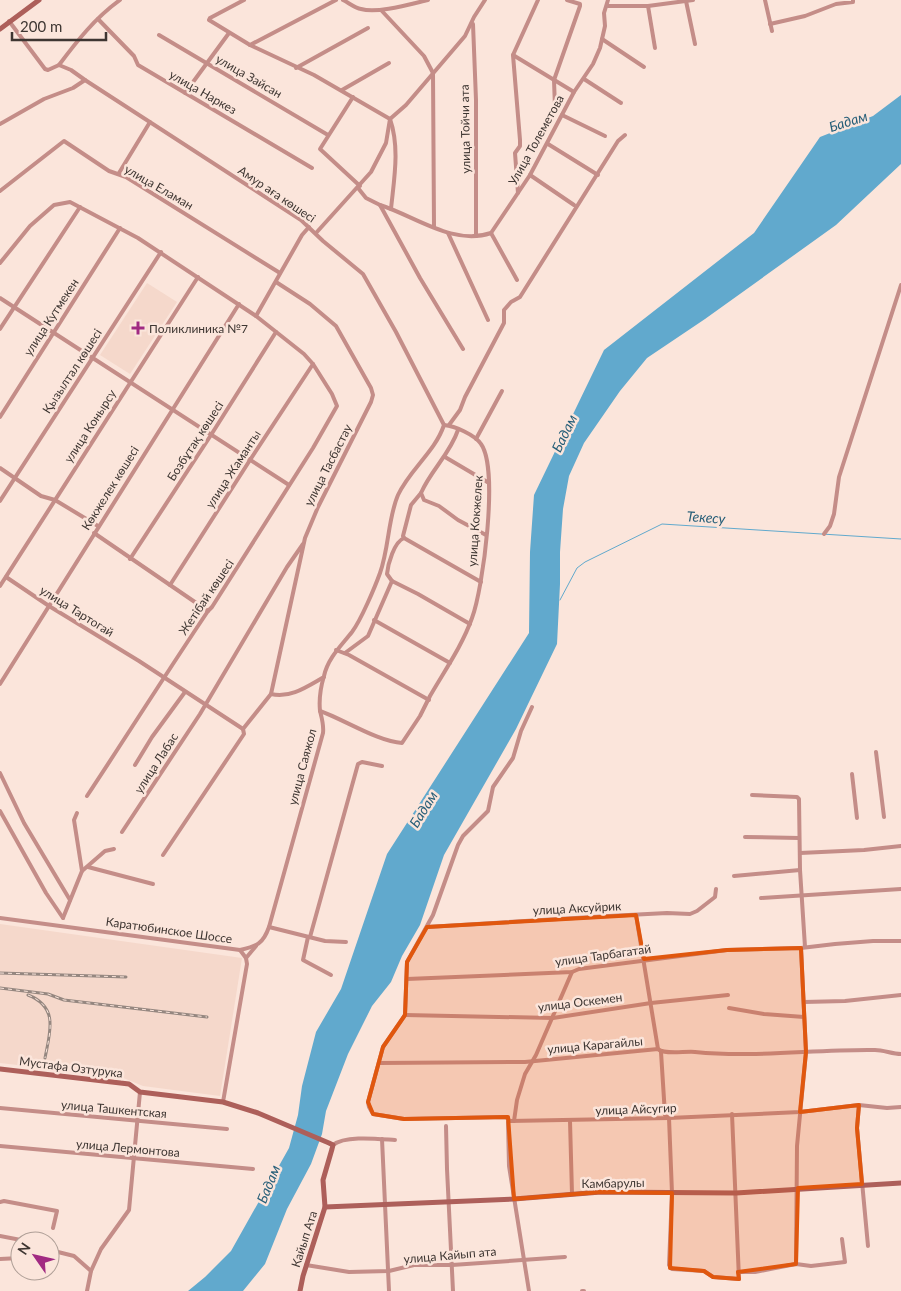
<svg xmlns="http://www.w3.org/2000/svg" width="901" height="1291" font-family="Lato,sans-serif">
<style>
.built{fill:#f5d8cb}
.water{fill:#61a9cd}
.lines{fill:none;stroke-linecap:round;stroke-linejoin:round}
.stream{stroke:#61a9cd;stroke-width:1}
.street{stroke:#c48d88;stroke-width:4}
.secondary{stroke:#ad5f5a;stroke-width:5}
.rail-casing{stroke:#958780;stroke-width:3}
.rail{stroke:#fbe5db;stroke-width:1;stroke-dasharray:4;stroke-linecap:butt}
.marked{fill:#e0570e;fill-opacity:0.2;stroke:#e0570e;stroke-width:4;stroke-linejoin:round}
.poi-dot{fill:#a12a82;stroke:#fbe5db;stroke-width:2}
.labels{text-anchor:middle;dominant-baseline:central;stroke-width:5;stroke-linejoin:round;paint-order:stroke}
.street-label{font-size:12px;fill:#3e3632;stroke:#fbe5db}
.poi-label{font-size:12px;fill:#3e3632;stroke:#fbe5db;text-anchor:start}
.water-label{font-size:14px;font-style:italic;fill:#265e78;stroke:#fbe5db}
</style>
<rect width="100%" height="100%" fill="#fbe5db"/>
<g class="built">
<path d="M147 283 177 302 130 374 100 355Z"/>
<path d="M0 924 242 958 220 1096 143 1086 121 1077 0 1063Z"/>
</g>
<path class="water" d="M901 95V164L836 225 705 319 647 358 620 391 584 443 569 476 563 509 560 552V584L557 644 516 729 444 855 420 925 402 956 391 982 372 1006 348 1054 326 1111 322 1134 311 1164 287 1209 265 1264 243 1291H188L205 1277 231 1251 289 1148 298 1115 302 1086 316 1032 341 989 387 854 529 633 530 552 534 495 604 350 754 233 820 137 873 116Z"/>
<g class="lines">
<path class="stream" d="M560 600 577 568 585 562 662 524 901 539"/>
<g class="street">
<path d="M244 0 210 18 209 20 250 45 336 0"/>
<path d="M343 0C349 3 355 8 361 9 377 14 411 4 428 0"/>
<path d="M765 0 772 31"/>
<path d="M686 1 695 44"/>
<path d="M608 6H648L693 0"/>
<path d="M648 6 655 48"/>
<path d="M381 10 424 56 433 73 434 227"/>
<path d="M98 19 134 56 138 65 312 168"/>
<path d="M473 24 476 100V236"/>
<path d="M770 24 805 16 836 4 853 2V0"/>
<path d="M159 35 328 135"/>
<path d="M602 39 644 67"/>
<path d="M250 45 314 75 390 119C400 148 394 179 391 209"/>
<path d="M513 55 574 92"/>
<path d="M59 65C77 41 95 18 120 0"/>
<path d="M296 68 368 28"/>
<path d="M584 79 621 103"/>
<path d="M85 80 301 220 323 241 363 274 396 332 444 425C435 452 410 469 398 495 388 518 389 548 380 573 375 587 361 620 352 632 341 646 328 658 324 676 321 686 319 701 320 711 322 719 324 725 323 733L269 927C263 944 257 946 240 950"/>
<path d="M342 90 389 63"/>
<path d="M185 93 229 33"/>
<path d="M353 97 320 149 360 186"/>
<path d="M555 108 554 80 580 6V4L567 0"/>
<path d="M562 115 605 136"/>
<path d="M0 124 44 99 73 88 85 80 71 70 59 65 48 70 45 69 9 21"/>
<path d="M548 144 598 175"/>
<path d="M119 173 150 122"/>
<path d="M530 175 574 205"/>
<path d="M358 188 366 198 380 205 420 278 463 349"/>
<path d="M0 191 64 141 109 171 126 177 280 273"/>
<path d="M518 193 515 153 520 146V140L513 55 538 0"/>
<path d="M380 205C415 216 453 246 491 233L530 175 574 92 593 64 600 48 605 26 604 13 608 0"/>
<path d="M316 233 371 172 386 143 390 119 406 105 465 36 474 17 485 0"/>
<path d="M448 233 488 320"/>
<path d="M491 233 517 280"/>
<path d="M0 263 30 226 54 205 70 202 138 238 256 316 304 354 313 364 332 394 337 406 313 448 212 607 208 611C167 672 128 734 87 796"/>
<path d="M276 282 310 304 336 326 371 388 373 395 371 402 318 507 305 538 271 694C290 699 308 686 324 677"/>
<path d="M0 298 289 485"/>
<path d="M256 316 302 235 309 227"/>
<path d="M0 329 80 207"/>
<path d="M0 417 120 228"/>
<path d="M449 425 460 410 465 397 504 323V310L511 302 520 297 618 141 625 135"/>
<path d="M458 430C450 454 431 470 421 493L424 500 439 506 458 520 486 535"/>
<path d="M476 439 502 391"/>
<path d="M445 457 489 483"/>
<path d="M0 468 41 496 55 500 98 526"/>
<path d="M0 501 161 252"/>
<path d="M94 533 208 611"/>
<path d="M824 534 830 526 834 514 839 477 901 285"/>
<path d="M404 538 481 582"/>
<path d="M130 559 211 435 276 332"/>
<path d="M6 577 49 606 139 661 243 729"/>
<path d="M392 581 387 574C388 564 394 542 404 538L403 536 411 505 421 493"/>
<path d="M170 585 250 460 313 364"/>
<path d="M0 586 198 277"/>
<path d="M374 620 450 663"/>
<path d="M336 650 349 655 429 700"/>
<path d="M345 653 368 636 392 581 418 594 470 624"/>
<path d="M0 684 239 304"/>
<path d="M532 707 521 731 513 758 493 787 488 811 463 836 458 845 433 915 407 962 405 1015 383 1047 368 1102 369 1107 373 1114 404 1119 506 1117 510 1121 669 1118 800 1112 859 1105 887 1108 901 1107"/>
<path d="M320 711C343 719 379 742 402 743L420 716 430 696C445 670 462 646 472 618 483 589 499 469 481 444 475 435 455 426 444 425"/>
<path d="M876 752 884 817"/>
<path d="M135 765 152 737 185 692"/>
<path d="M0 773 24 823 70 900"/>
<path d="M852 774 857 818"/>
<path d="M752 795 797 797 799 799 800 870 805 947"/>
<path d="M0 811 46 893 63 918"/>
<path d="M77 813 74 820 82 871"/>
<path d="M122 832 200 714 287 567 303 544"/>
<path d="M745 837 799 838"/>
<path d="M800 853 864 850 901 846"/>
<path d="M163 855 244 734 243 729 271 694"/>
<path d="M88 867 153 884"/>
<path d="M734 876 800 870"/>
<path d="M761 898 901 889"/>
<path d="M636 915 658 1049"/>
<path d="M0 918 240 950 246 958 247 964 223 1102"/>
<path d="M63 918 82 871 105 851 114 849"/>
<path d="M269 927 325 941 346 942"/>
<path d="M427 927 609 916 667 913 690 914 697 911 715 897 716 889"/>
<path d="M308 937 303 960 331 975"/>
<path d="M310 937 358 764 362 762 382 766"/>
<path d="M246 958 256 946"/>
<path d="M407 979 572 972 579 969 727 950 801 948 835 944 873 941H901"/>
<path d="M804 1002 845 1001 901 995"/>
<path d="M729 1008 764 1014 804 1017"/>
<path d="M405 1015 553 1018 651 1003 728 995"/>
<path d="M661 1052 665 1115 669 1118 672 1193 669 1265 672 1269 704 1271 713 1277 739 1279 732 1114"/>
<path d="M379 1063 525 1062 658 1049C664 1055 685 1051 695 1052 755 1058 815 1049 875 1050 884 1050 892 1054 901 1054"/>
<path d="M859 1105 857 1128 868 1246"/>
<path d="M0 1108 227 1129"/>
<path d="M510 1121 508 1122 509 1166 529 1291"/>
<path d="M514 1121 517 1100 525 1074 536 1055 572 972"/>
<path d="M570 1121 572 1194"/>
<path d="M446 1126 447 1169 453 1291"/>
<path d="M382 1139 389 1291"/>
<path d="M333 1145C345 1135 379 1139 395 1140"/>
<path d="M0 1146 253 1169"/>
<path d="M0 1202 4 1201 57 1211 53 1228"/>
<path d="M0 1236 26 1241"/>
<path d="M50 1250 74 1256 91 1271"/>
<path d="M0 1259 20 1258"/>
<path d="M796 1264 797 1146 806 1052 801 948"/>
<path d="M306 1265 349 1272 389 1271 414 1265H452L565 1257"/>
<path d="M738 1272H755L796 1264 811 1266 845 1262 842 1239"/>
<path d="M87 1291 91 1271 101 1249 129 1210 140 1092"/>
<path d="M582 1291H584"/>
</g>
<g class="secondary">
<path d="M0 29 39 0"/>
<path d="M0 1069 129 1084 140 1092 223 1102 258 1113 329 1143 333 1145 332 1149 323 1180 325 1207 303 1276 300 1291"/>
<path d="M325 1207 514 1199 601 1192 736 1193 901 1183"/>
</g>
<g class="rail-casing">
<g id="rail">
<path d="M0 973 126 977"/>
<path d="M0 988 48 994 64 1000 207 1017"/>
<path d="M28 995C59 1007 50 1032 45 1058"/>
</g>
</g>
<use href="#rail" class="rail"/>
</g>
<path class="marked" d="M636 915 644 959 727 950 801 948 806 1052 800 1112 859 1105 857 1128 862 1184 798 1188 796 1264 738 1272 739 1279 713 1277 704 1271 670 1268 672 1193 601 1192 514 1199 508 1117 404 1119 373 1114 368 1102 383 1047 405 1015 407 962 427 927Z"/>
<path class="poi-dot" d="M135.5 320.5h5v5h5v5h-5v5h-5v-5h-5v-5h5z"/>
<g class="labels">
<g class="street-label">
<text transform="translate(249 76) rotate(30)">улица Зайсан</text>
<text transform="translate(203 92) rotate(30)">улица Наркез</text>
<text transform="translate(465 129) rotate(-91)">улица Тойчи ата</text>
<text transform="translate(536 140) rotate(-61)">Улица Толеметова</text>
<text transform="translate(159 187) rotate(30)">улица Еламан</text>
<text transform="translate(277 194) rotate(34)">Амур аға көшесі</text>
<text transform="translate(51 317) rotate(-57)">улица Кутмекен</text>
<text transform="translate(72 371) rotate(-57)">Қызылтал көшесі</text>
<text transform="translate(90 426) rotate(-57)">улица Конырсу</text>
<text transform="translate(195 441) rotate(-57)">Бозбұтақ көшесі</text>
<text transform="translate(328 465) rotate(-63)">улица Тасбастау</text>
<text transform="translate(233 469) rotate(-57)">улица Жаманты</text>
<text transform="translate(110 488) rotate(-58)">Көкжелек көшесі</text>
<text transform="translate(475 521) rotate(-86)">улица Кокжелек</text>
<text transform="translate(206 597) rotate(-56)">Жетібай көшесі</text>
<text transform="translate(77 611) rotate(32)">улица Тартогай</text>
<text transform="translate(156 763) rotate(-57)">улица Лабас</text>
<text transform="translate(302 767) rotate(-75)">улица Саяжол</text>
<text transform="translate(577 908) rotate(-3)">улица Аксуйрик</text>
<text transform="translate(169 930) rotate(8)">Каратюбинское Шоссе</text>
<text transform="translate(603 955) rotate(-8)">улица Тарбагатай</text>
<text transform="translate(580 1002) rotate(-7)">улица Оскемен</text>
<text transform="translate(595 1045) rotate(-5)">улица Карагайлы</text>
<text transform="translate(71 1067) rotate(7)">Мустафа Озтурука</text>
<text transform="translate(114 1109) rotate(5)">улица Ташкентская</text>
<text transform="translate(636 1109) rotate(-2)">улица Айсугир</text>
<text transform="translate(128 1148) rotate(5)">улица Лермонтова</text>
<text transform="translate(613 1183) rotate(-1)">Камбарулы</text>
<text transform="translate(304 1239) rotate(-72)">Кайып Ата</text>
<text transform="translate(450 1255) rotate(-5)">улица Кайып ата</text>
</g>
<g class="poi-label">
<text x="149" y="328">Поликлиника №7</text>
</g>
<g class="water-label">
<text transform="translate(848 121) rotate(-18)">Бадам</text>
<text transform="translate(564 433) rotate(-64)">Бадам</text>
<text transform="translate(706 517) rotate(4)">Текесу</text>
<text transform="translate(423 809) rotate(-58)">Бадам</text>
<text transform="translate(268 1184) rotate(-68)">Бадам</text>
</g>
</g>
<g transform="translate(35 1256) rotate(304)"><circle r="24" fill="#fbe5db" stroke="#af9f97"/>
<path d="M0-4L9 19L0 12L-9 19Z" fill="#a12a82"/>
<text y="-8" font-size="14" font-weight="bold" text-anchor="middle" fill="#3e3632">N</text>
</g>
<path d="M12 32v8h94v-8" fill="none" stroke="#3e3632" stroke-width="2.5"/>
<text x="20" y="32" font-size="15" fill="#3e3632" stroke="#fbe5db" stroke-width="4" paint-order="stroke">200 m</text>
</svg>
